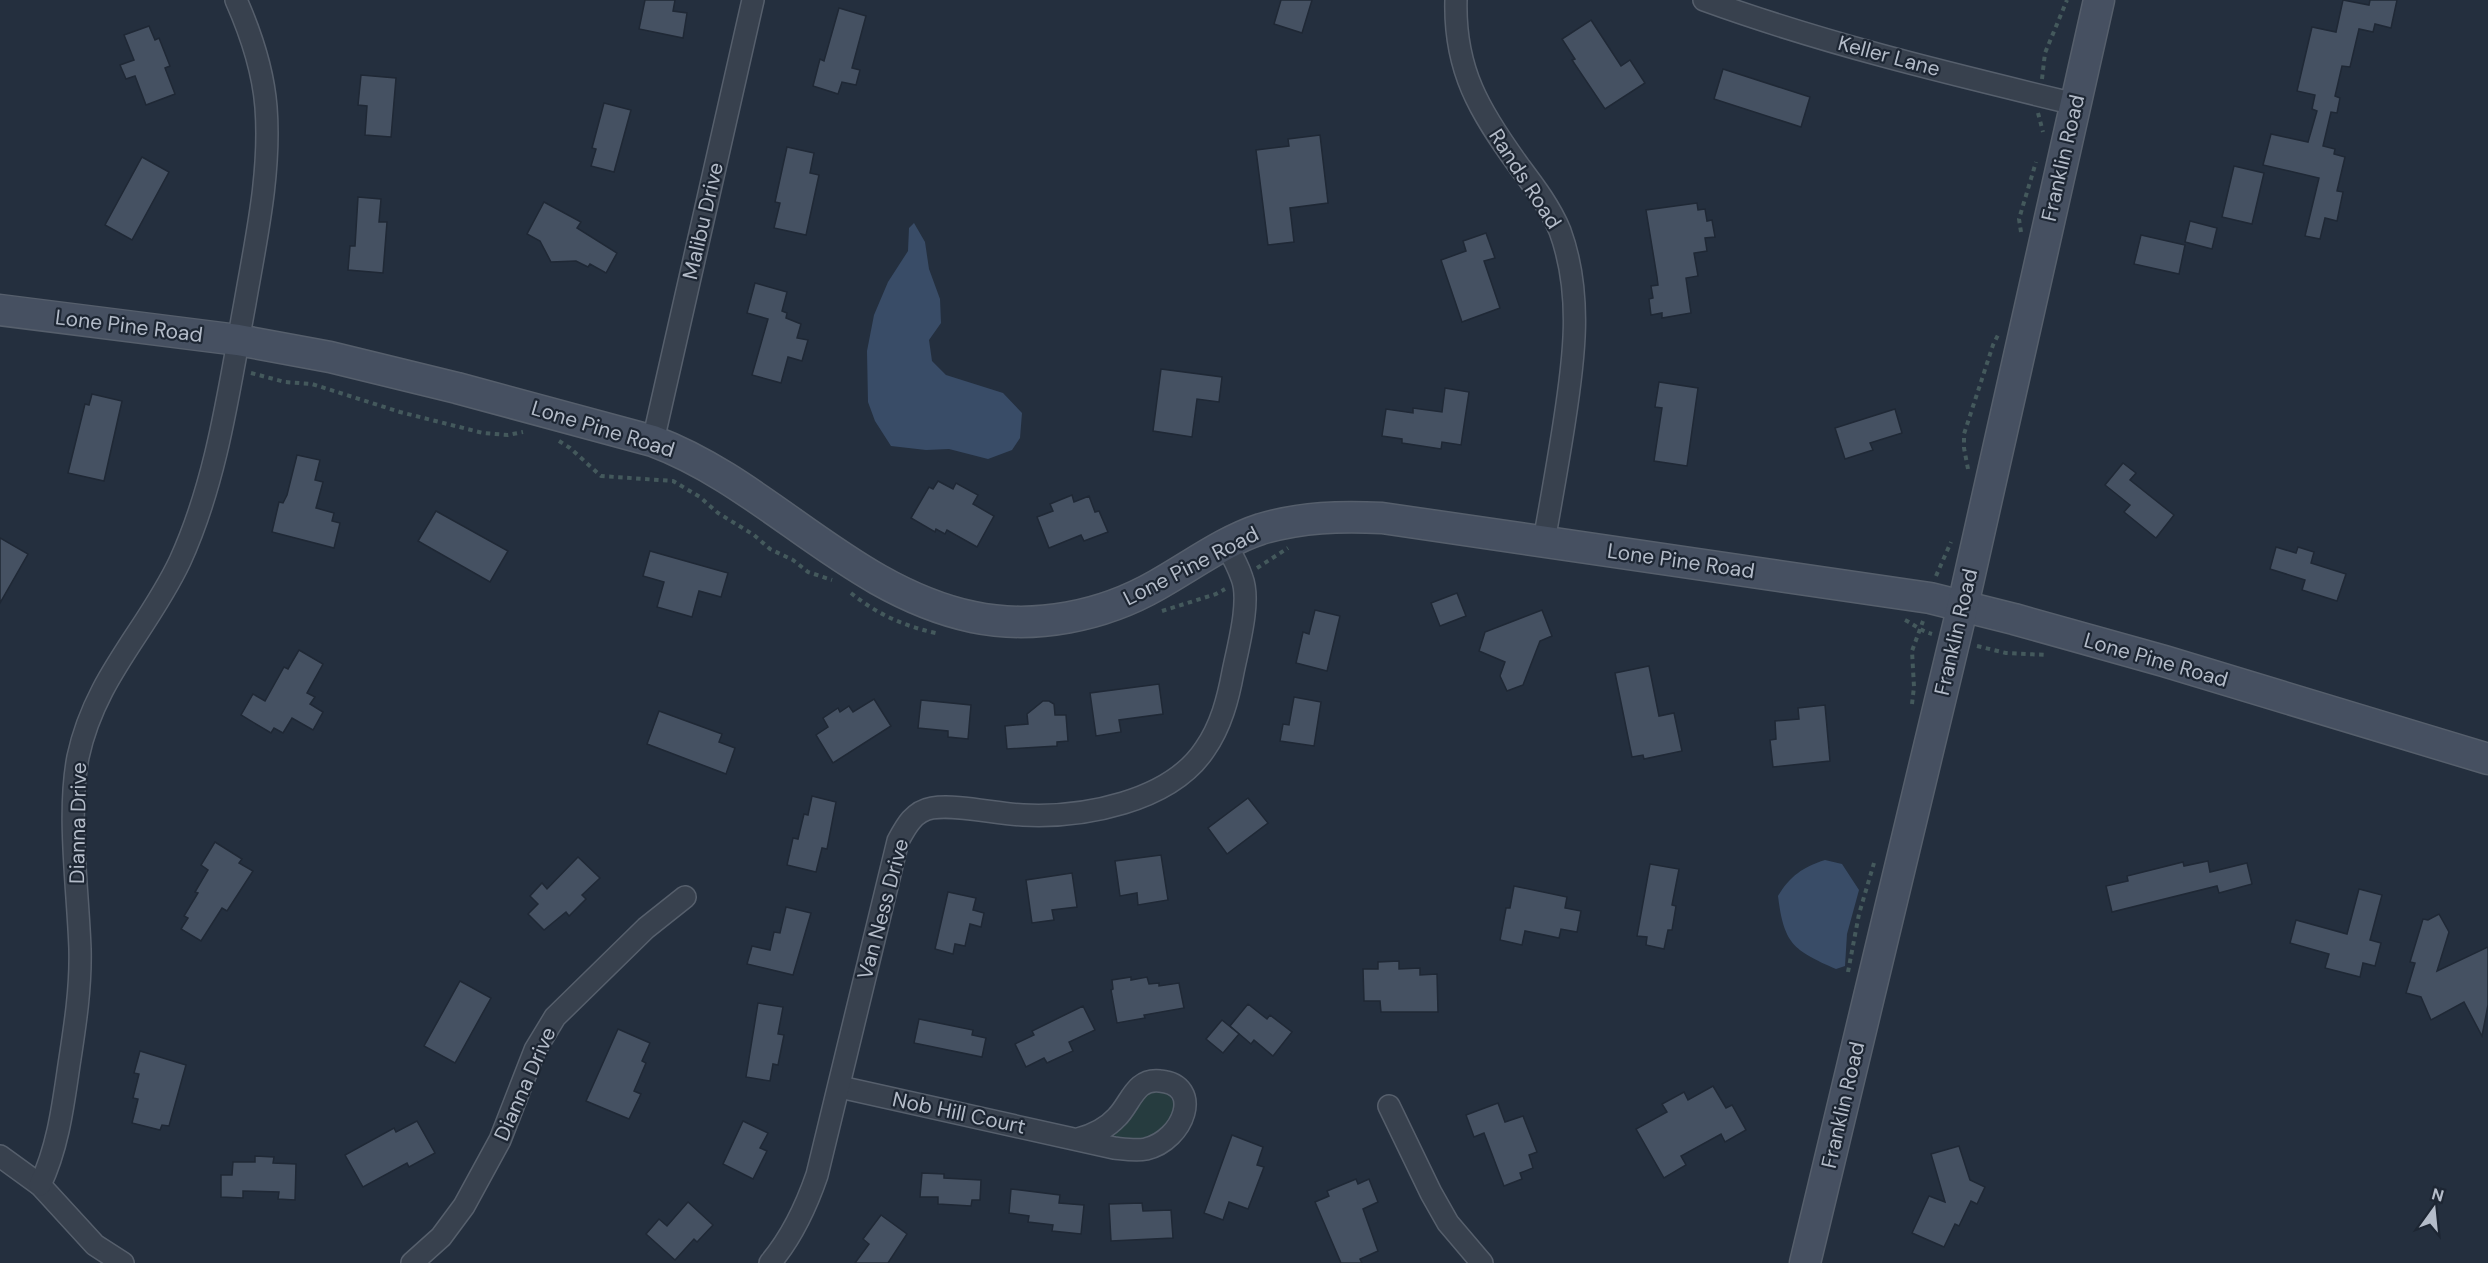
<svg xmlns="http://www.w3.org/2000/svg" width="2488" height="1263" font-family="'DM Sans',sans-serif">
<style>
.green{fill:#263c3f}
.water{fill:#394c67}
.building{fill:#455162;stroke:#1f2835;stroke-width:1.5}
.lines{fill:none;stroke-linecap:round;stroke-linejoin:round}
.street-casing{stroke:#565f6c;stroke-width:24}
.secondary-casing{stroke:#565f6c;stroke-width:33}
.path{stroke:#44595c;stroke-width:4;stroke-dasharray:4.5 4.5;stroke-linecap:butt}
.street{stroke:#38414e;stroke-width:21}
.secondary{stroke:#465061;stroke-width:30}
.labels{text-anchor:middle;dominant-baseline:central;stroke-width:4.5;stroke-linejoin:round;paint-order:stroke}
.street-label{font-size:21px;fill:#b4bcc9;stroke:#1d2633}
</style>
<rect width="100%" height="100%" fill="#242f3e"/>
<path class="green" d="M1157 1091 1168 1094 1175 1104C1171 1132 1141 1146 1115 1137V1132L1131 1116 1147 1094Z"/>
<g class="water">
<path d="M914 223 925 242 929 269 940 299 941 323 929 340 932 361 946 375 1003 393 1022 413 1020 438 1012 450 988 459 949 449 926 450 891 446 875 421 868 402 867 351 874 315 888 282 908 251 909 228Z"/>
<path d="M1825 860 1842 864 1859 890 1847 934 1845 966 1836 969C1793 950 1784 944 1778 896 1790 876 1803 867 1825 860Z"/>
</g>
<g class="building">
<path d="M645 0H675L673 11 687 13 683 38 639 29Z"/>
<path d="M1281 0H1312L1302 33 1274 24Z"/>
<path d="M2343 0 2369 5 2370 0H2397L2391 28 2375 24 2373 32 2359 29 2350 67 2342 66 2335 96 2340 98 2337 113 2331 112 2323 146 2335 149 2334 154 2345 157 2337 191 2343 192 2337 221 2325 218 2320 239 2305 236 2319 178 2263 165 2271 134 2308 142 2317 111 2312 109 2315 95 2297 91 2312 27 2336 32Z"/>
<path d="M839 8 866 16 852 68 860 70 856 85 842 82 838 94 813 86 820 59 824 61Z"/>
<path d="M1591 20 1621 66 1630 60 1645 83 1605 109 1572 60 1575 59 1562 39Z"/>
<path d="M149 26 155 40 159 38 170 66 165 68 175 94 146 105 135 76 126 79 120 65 134 60 124 35Z"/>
<path d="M1723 69 1810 97 1801 127 1714 99Z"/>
<path d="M361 75 396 78 391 137 365 135 367 106 358 105Z"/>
<path d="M604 103 631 110 614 172 591 166 596 149 592 148Z"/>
<path d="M1320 135 1328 203 1290 208 1294 242 1268 245 1256 150 1289 146 1288 139Z"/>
<path d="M787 147 814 153 810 173 819 175 806 235 774 228 780 203 775 202Z"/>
<path d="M142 157 169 172 132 240 105 225Z"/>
<path d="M2234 166 2264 173 2252 224 2222 217Z"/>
<path d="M358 197 381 199 379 222H387L383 273 348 270 350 246H355Z"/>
<path d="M544 202 581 222 577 228 617 253 606 273 590 264 588 267 576 261 551 262 540 241 527 234Z"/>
<path d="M1697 203 1698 210 1705 209 1707 221 1712 220 1715 237 1705 238 1707 251 1694 253 1698 276 1686 278 1691 313 1662 318V313L1651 315 1649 299 1653 298 1651 286 1658 285 1657 277 1646 210Z"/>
<path d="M2190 221 2217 228 2212 249 2185 242Z"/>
<path d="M1486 233 1495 258 1484 261 1500 308 1462 322 1441 260 1466 251 1463 241Z"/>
<path d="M2141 235 2185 245 2179 274 2134 264Z"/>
<path d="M755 283 787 292 782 311 787 313 786 318 801 324 797 338 808 340 802 361 788 357 781 383 752 375 768 319 747 313Z"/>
<path d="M1161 369 1222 377 1219 402 1197 399 1192 437 1153 431Z"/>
<path d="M1659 382 1698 388 1687 466 1654 461 1662 408 1655 407Z"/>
<path d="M1445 388 1469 392 1461 445 1442 442 1441 449 1402 443V439L1382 436 1386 409 1413 413V408L1442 412Z"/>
<path d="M92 394 122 401 104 481 68 473 85 404 89 405Z"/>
<path d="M1895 409 1902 433 1870 443 1873 450 1845 459 1835 428Z"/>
<path d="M297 455 320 460 315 480 323 482 316 508 334 513 332 521 340 523 334 548 272 532 279 502 283 503 287 495Z"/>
<path d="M2123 463 2136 473 2130 480 2174 515 2156 538 2124 512 2130 505 2105 485Z"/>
<path d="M938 481 953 489 956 483 978 495 973 504 994 516 977 547 947 530 945 534 936 529 935 532 911 518 929 487 933 489Z"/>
<path d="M1072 495 1074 502 1089 496 1095 512 1099 511 1108 532 1084 541 1081 535 1049 548 1037 517 1053 511 1050 504Z"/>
<path d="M436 511 508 551 490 582 418 541Z"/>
<path d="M0 538 28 554 0 603Z"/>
<path d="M2276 547 2296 553 2298 547 2314 552 2311 563 2346 574 2337 601 2302 590 2305 580 2270 569Z"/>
<path d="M650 551 728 573 721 597 699 591 692 617 657 607 664 582 643 576Z"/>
<path d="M1457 593 1466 616 1440 626 1431 603Z"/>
<path d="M1315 610 1340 616 1327 671 1296 663 1303 632 1309 634Z"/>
<path d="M1542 610 1552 636 1540 641 1523 685 1507 691 1500 676 1505 662 1479 651 1485 632Z"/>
<path d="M299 650 323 664 307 693 315 697 310 704 323 712 313 730 292 718 283 733 274 728 271 733 241 715 253 694 265 701 284 667 288 669Z"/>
<path d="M1649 666 1659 716 1674 713 1682 751 1644 759 1643 755 1632 757 1615 673Z"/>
<path d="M1159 684 1163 714 1119 720 1121 732 1096 736 1090 693Z"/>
<path d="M1294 697 1321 702 1314 746 1280 741 1283 724 1289 725Z"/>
<path d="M874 699 891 726 833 763 816 735 828 727 823 718 838 708 840 712 849 706 853 712Z"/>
<path d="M921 700 971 705 968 739 948 737V731L918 728Z"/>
<path d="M1043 701H1049L1054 704 1055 715H1066L1068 741 1057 742V746L1007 749 1005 726 1028 724 1027 714Z"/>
<path d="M1825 705 1830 761 1773 767 1770 740 1776 739 1775 721 1799 719 1798 708Z"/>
<path d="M659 711 722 734 719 742 735 748 726 774 647 744Z"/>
<path d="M812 796 836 802 827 849 822 848 816 872 787 865 793 838 798 839 804 814 808 815Z"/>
<path d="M1248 798 1268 823 1227 854 1208 828Z"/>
<path d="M215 842 242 859 239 863 253 871 227 911 222 908 201 941 181 929 188 918 184 916 198 893 195 892 208 870 201 865Z"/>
<path d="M1161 855 1168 900 1138 905 1137 893 1120 896 1115 861Z"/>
<path d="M578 857 600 878 582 895 586 899 569 916 566 912 544 930 528 914 538 904 530 896 542 883 547 889Z"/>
<path d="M2208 861 2210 872 2247 863 2252 884 2219 893 2217 886 2112 912 2106 886 2128 881 2127 876 2183 862 2184 866Z"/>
<path d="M1650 864 1679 869 1672 905 1676 906 1672 930H1668L1664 949 1646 945 1647 937 1637 936Z"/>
<path d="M1072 873 1077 907 1052 910 1054 920 1032 923 1026 880Z"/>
<path d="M1514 886 1567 897 1565 908 1581 911 1577 932 1561 929 1559 938 1525 931 1522 945 1500 940 1506 908H1510Z"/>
<path d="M2359 889 2382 895 2370 940 2381 943 2375 966 2363 963 2360 977 2325 968 2329 954 2290 943 2296 920 2347 934Z"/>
<path d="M948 892 976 898 973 910 984 913 981 927 970 924 965 946 955 944 953 954 935 949Z"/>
<path d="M786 907 811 913 793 975 747 964 752 946 770 950 774 932 780 933Z"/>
<path d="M2439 914 2449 932 2437 971 2488 947V1005L2482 1036 2464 1002 2431 1020 2421 997 2406 993 2415 963 2410 962 2423 919 2428 920Z"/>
<path d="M1399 961V969L1420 968V975L1437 974 1438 1012H1381L1380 1001H1364L1363 969H1378V962Z"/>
<path d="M1131 977V980L1147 977 1149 984 1159 983V986L1179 983 1184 1008 1144 1015 1145 1018 1117 1023 1111 990 1113 989 1112 980Z"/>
<path d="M460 981 491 998 455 1063 424 1046Z"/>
<path d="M758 1003 783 1007 778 1034 784 1035 778 1065 773 1064 770 1081 746 1077Z"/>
<path d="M1248 1004 1267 1019 1270 1015 1292 1032 1273 1056 1254 1040 1251 1044 1230 1026Z"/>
<path d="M1083 1006 1095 1030 1069 1042 1073 1051 1047 1063 1044 1058 1026 1067 1015 1044 1034 1035 1032 1031Z"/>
<path d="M919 1019 973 1030 972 1035 986 1038 982 1057 914 1043Z"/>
<path d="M1222 1020 1239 1034 1223 1053 1206 1039Z"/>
<path d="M618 1029 650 1043 642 1061 646 1063 634 1091 641 1094 629 1119 586 1101Z"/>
<path d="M140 1051 186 1065 169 1126 162 1125 160 1130 132 1123 138 1099 133 1098 139 1074 134 1073Z"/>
<path d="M1713 1086 1726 1108 1732 1105 1746 1130 1725 1142 1721 1134 1681 1156 1686 1165 1664 1178 1636 1129 1667 1112 1662 1104 1684 1092 1688 1100Z"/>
<path d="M1498 1103 1505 1122 1523 1116 1537 1152 1529 1155 1533 1168 1520 1173 1522 1179 1504 1186 1484 1133 1474 1137 1466 1115Z"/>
<path d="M417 1121 435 1153 409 1167 407 1163 363 1187 345 1155 394 1128 396 1132Z"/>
<path d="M743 1121 768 1133 760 1148 767 1151 753 1179 723 1164Z"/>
<path d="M1232 1135 1263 1147 1257 1165 1264 1167 1248 1209 1229 1202 1223 1220 1204 1213Z"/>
<path d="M1959 1146 1970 1180 1985 1187 1977 1204 1971 1201 1959 1226 1955 1224 1944 1247 1912 1233 1929 1196 1945 1202 1931 1154Z"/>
<path d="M255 1156 274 1157 273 1163 296 1164 295 1200 278 1199 279 1192 243 1191V1198L221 1197V1175H232L233 1162H255Z"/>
<path d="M922 1173 944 1174V1178L981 1180 980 1200H972L971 1206 938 1204V1197H920Z"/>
<path d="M1356 1179 1358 1184 1369 1179 1378 1202 1363 1209 1378 1251 1360 1259 1362 1263H1341L1315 1202 1329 1196 1327 1191Z"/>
<path d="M1011 1189 1060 1195 1059 1203 1084 1205 1081 1234 1052 1231 1053 1225 1028 1222 1029 1216 1009 1213Z"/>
<path d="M688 1202 713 1225 697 1242 694 1239 675 1260 646 1234 659 1219 667 1226Z"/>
<path d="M1142 1203 1143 1211 1171 1210 1173 1238 1111 1241 1109 1204Z"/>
<path d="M881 1215 907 1234 888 1263H855L869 1244 863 1239Z"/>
</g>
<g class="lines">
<g class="street-casing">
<g id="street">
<path d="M1456 0C1454 70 1480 112 1519 166 1534 186 1550 207 1560 231 1583 294 1574 360 1564 424 1558 463 1551 502 1544 541"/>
<path d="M1704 0C1825 44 1951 74 2075 104"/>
<path d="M653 441 753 0"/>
<path d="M840 1087 1114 1148C1124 1149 1136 1151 1146 1149 1184 1140 1204 1085 1160 1081 1135 1078 1131 1103 1117 1117 1106 1129 1093 1135 1078 1139"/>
<path d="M1389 1106 1431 1193 1448 1223 1482 1263"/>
<path d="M0 1156 40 1185 95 1245 123 1263"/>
<path d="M40 1185C58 1147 63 1106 69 1065 75 1026 81 988 80 949 78 890 67 814 78 757 95 677 147 631 180 561 217 480 229 389 245 303 256 239 271 173 266 107 263 69 251 34 236 0"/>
<path d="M412 1263 441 1237 464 1206 500 1140 535 1050 555 1017 646 928 685 897"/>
<path d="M770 1263C792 1237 806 1207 817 1175L898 841C906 826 914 811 932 808 957 804 997 814 1023 815 1083 818 1170 802 1205 749 1221 726 1228 699 1233 672 1238 647 1251 601 1242 578 1238 566 1232 555 1226 545"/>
</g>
</g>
<g class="secondary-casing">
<g id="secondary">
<path d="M0 310 238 340 330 357 457 388 653 441C768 484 850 591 973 617 1035 630 1103 616 1157 585 1191 566 1224 541 1261 529 1302 517 1340 516 1382 518L1930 598 2014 619 2164 661 2488 759"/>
<path d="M1805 1263 1963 605 2099 0"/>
</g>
</g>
<g class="path">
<path d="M2042 79 2045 53 2067 0"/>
<path d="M2038 113 2043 132"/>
<path d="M2021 232 2019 219 2036 162"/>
<path d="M251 373 285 382 312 384 400 412 483 433 508 435 523 432"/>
<path d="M559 441 570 448 601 476 673 481 700 497 718 513 754 535 770 549 793 560 808 572 832 580"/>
<path d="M1968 469 1964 448V434L1993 345 1998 335"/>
<path d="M1257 568 1288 548"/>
<path d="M1936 576 1951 542"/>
<path d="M851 593C878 615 906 627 940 634"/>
<path d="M1162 611 1216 594 1225 589"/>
<path d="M1905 620C1915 625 1921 631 1932 634"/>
<path d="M1977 646 2006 653 2047 655"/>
<path d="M1912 704 1914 687 1912 651 1923 621"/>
<path d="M1848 972 1859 914 1874 863"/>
</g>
<use href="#street" class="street"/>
<use href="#secondary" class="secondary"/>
</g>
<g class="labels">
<g class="street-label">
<text transform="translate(1889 56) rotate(15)">Keller Lane</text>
<text transform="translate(2063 158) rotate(-77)">Franklin Road</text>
<text transform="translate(1525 179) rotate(57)">Rands Road</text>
<text transform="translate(703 221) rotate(-77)">Malibu Drive</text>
<text transform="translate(129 326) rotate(7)">Lone Pine Road</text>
<text transform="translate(603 429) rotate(17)">Lone Pine Road</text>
<text transform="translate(1681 561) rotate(8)">Lone Pine Road</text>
<text transform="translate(1191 566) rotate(-27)">Lone Pine Road</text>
<text transform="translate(1956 632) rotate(-77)">Franklin Road</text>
<text transform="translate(2156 660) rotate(16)">Lone Pine Road</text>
<text transform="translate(78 823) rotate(-89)">Dianna Drive</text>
<text transform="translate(883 909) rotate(-75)">Van Ness Drive</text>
<text transform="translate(525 1084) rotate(-66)">Dianna Drive</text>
<text transform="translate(1843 1105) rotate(-77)">Franklin Road</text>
<text transform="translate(959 1113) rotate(12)">Nob Hill Court</text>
</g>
</g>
<g transform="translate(2434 1209) rotate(15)" stroke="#1d2633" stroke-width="4.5" paint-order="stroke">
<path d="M0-4.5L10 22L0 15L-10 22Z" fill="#b4bcc9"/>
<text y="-9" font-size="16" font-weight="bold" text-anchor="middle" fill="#b4bcc9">N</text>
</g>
</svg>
